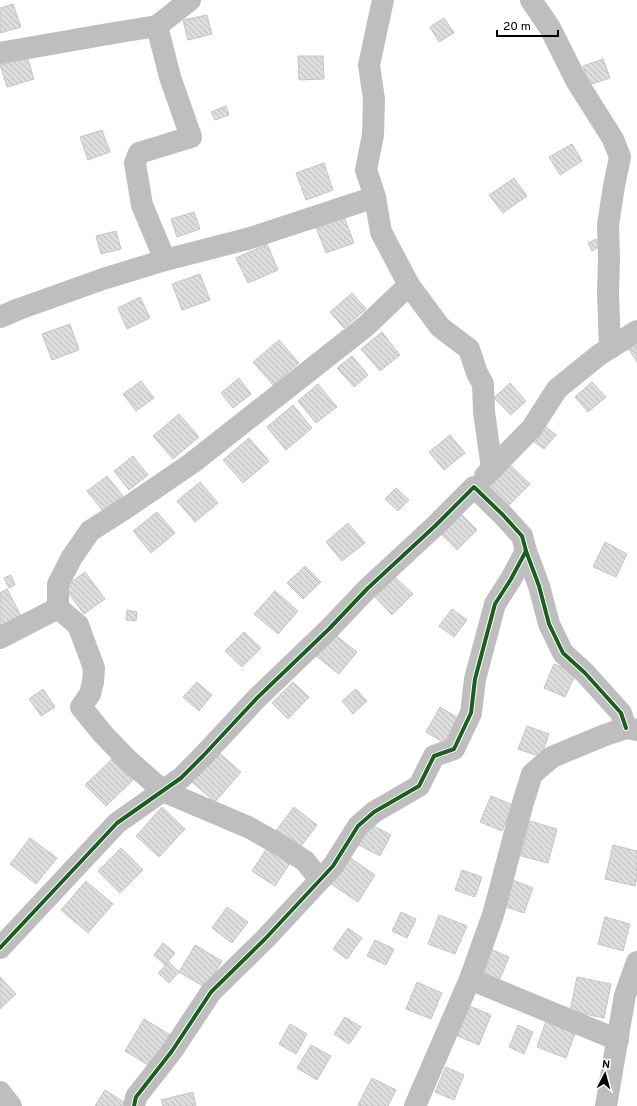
<svg xmlns="http://www.w3.org/2000/svg" width="637" height="1106" font-family="Overpass,sans-serif">
<style>
.building{fill:url(#building-back-hatch);stroke:#c5c5c5}
.lines{fill:none;stroke-linecap:round;stroke-linejoin:round}
.street{stroke:#bebebe;stroke-width:22}
.cycleway-casing{stroke:#fff;stroke-width:6}
.cycleway{stroke:#1b5e20;stroke-width:4}
</style>
<defs>
<pattern id="building-back-hatch" width="6" height="6" patternUnits="userSpaceOnUse"><rect width="6" height="6" fill="#ddd"/><path d="M-1 5l2 2M0 0l6 6M5-1l2 2" fill="none" stroke="#bcbcbc"/></pattern>
</defs>
<rect width="100%" height="100%" fill="#fff"/>
<g class="building">
<path d="M13 4 21 27 0 33V8Z"/>
<path d="M207 15 212 34 188 40 183 20Z"/>
<path d="M444 18 454 33 439 42 430 27Z"/>
<path d="M27 56 34 79 7 87 0 65Z"/>
<path d="M298 56H323L324 79 299 80Z"/>
<path d="M603 59 610 78 589 85 583 66Z"/>
<path d="M226 106 229 115 215 120 211 112Z"/>
<path d="M102 130 110 152 88 160 80 137Z"/>
<path d="M572 144 582 161 560 175 549 157Z"/>
<path d="M324 163 333 190 306 200 296 173Z"/>
<path d="M514 178 527 196 503 213 489 195Z"/>
<path d="M194 212 200 229 177 237 171 219Z"/>
<path d="M344 217 354 243 326 253 316 227Z"/>
<path d="M116 231 121 249 101 254 96 236Z"/>
<path d="M596 239 600 246 592 251 588 243Z"/>
<path d="M267 244 278 270 248 283 236 258Z"/>
<path d="M200 274 210 300 182 310 172 284Z"/>
<path d="M352 293 366 309 344 328 330 312Z"/>
<path d="M140 297 150 318 127 329 118 308Z"/>
<path d="M70 324 79 350 52 360 42 334Z"/>
<path d="M382 332 400 355 380 371 361 349Z"/>
<path d="M279 340 299 363 273 385 253 362Z"/>
<path d="M637 343V362L628 348Z"/>
<path d="M352 356 368 375 354 387 337 368Z"/>
<path d="M239 378 251 394 233 408 221 393Z"/>
<path d="M141 381 154 398 136 411 123 394Z"/>
<path d="M592 382 606 397 588 412 575 397Z"/>
<path d="M510 383 526 401 511 415 494 398Z"/>
<path d="M318 384 337 407 316 423 298 401Z"/>
<path d="M293 405 312 428 286 450 267 427Z"/>
<path d="M179 414 199 437 173 459 153 436Z"/>
<path d="M545 426 556 435 544 449 533 441Z"/>
<path d="M450 435 465 453 444 470 429 452Z"/>
<path d="M249 438 269 461 243 483 223 460Z"/>
<path d="M133 456 148 475 129 490 114 471Z"/>
<path d="M507 462 530 484 506 508 484 487Z"/>
<path d="M107 476 123 496 103 511 87 491Z"/>
<path d="M200 482 218 503 195 522 177 501Z"/>
<path d="M396 488 409 500 398 511 385 499Z"/>
<path d="M157 512 175 533 151 553 133 531Z"/>
<path d="M459 512 477 530 457 550 439 532Z"/>
<path d="M348 523 365 543 342 561 326 542Z"/>
<path d="M605 542 627 554 616 577 593 567Z"/>
<path d="M305 566 321 582 303 599 287 583Z"/>
<path d="M85 572 105 599 84 614 64 587Z"/>
<path d="M11 575 15 585 9 588 4 578Z"/>
<path d="M395 577 413 594 392 615 375 597Z"/>
<path d="M7 589 22 618 0 629V593Z"/>
<path d="M275 591 298 611 278 634 254 614Z"/>
<path d="M452 609 467 620 454 637 439 626Z"/>
<path d="M127 610 137 612 136 621 126 620Z"/>
<path d="M244 632 261 648 242 667 225 651Z"/>
<path d="M334 634 357 652 339 674 316 656Z"/>
<path d="M554 664 576 673 565 697 544 688Z"/>
<path d="M197 682 212 695 199 711 183 697Z"/>
<path d="M293 682 309 697 288 719 272 703Z"/>
<path d="M43 689 55 707 41 716 29 699Z"/>
<path d="M356 689 367 701 353 714 342 701Z"/>
<path d="M440 707 460 719 446 744 426 732Z"/>
<path d="M527 726 549 734 541 757 518 749Z"/>
<path d="M218 752 241 772 215 802 192 782Z"/>
<path d="M113 758 134 779 106 806 85 785Z"/>
<path d="M491 796 513 805 502 831 480 822Z"/>
<path d="M162 807 185 829 159 857 136 836Z"/>
<path d="M294 807 317 825 298 850 275 832Z"/>
<path d="M530 821 557 829 548 863 521 856Z"/>
<path d="M368 823 391 835 380 856 357 844Z"/>
<path d="M30 838 57 858 36 884 10 864Z"/>
<path d="M269 845 292 860 275 886 252 871Z"/>
<path d="M613 845 637 851V877L635 886 605 879Z"/>
<path d="M121 848 143 870 120 893 98 871Z"/>
<path d="M349 857 375 875 358 902 331 884Z"/>
<path d="M462 870 482 877 475 897 455 890Z"/>
<path d="M510 879 533 888 524 913 501 905Z"/>
<path d="M86 881 113 904 88 933 61 910Z"/>
<path d="M227 907 248 922 232 943 212 928Z"/>
<path d="M401 912 416 919 407 938 392 931Z"/>
<path d="M439 915 467 926 455 954 428 944Z"/>
<path d="M605 917 630 924 623 951 598 944Z"/>
<path d="M348 928 362 938 347 959 333 949Z"/>
<path d="M375 940 394 949 386 965 367 956Z"/>
<path d="M163 943 175 953 165 965 154 955Z"/>
<path d="M195 945 222 961 206 988 179 972Z"/>
<path d="M488 948 509 957 499 981 478 973Z"/>
<path d="M169 962 179 972 169 983 158 973Z"/>
<path d="M0 977 16 994 0 1009Z"/>
<path d="M577 977 611 984 604 1018 570 1011Z"/>
<path d="M417 982 442 993 431 1019 406 1009Z"/>
<path d="M465 1004 491 1015 479 1045 453 1034Z"/>
<path d="M345 1017 361 1027 349 1044 334 1034Z"/>
<path d="M144 1019 174 1037 155 1069 125 1051Z"/>
<path d="M546 1021 576 1031 566 1058 537 1047Z"/>
<path d="M290 1024 307 1034 296 1054 279 1044Z"/>
<path d="M518 1025 533 1032 524 1054 509 1047Z"/>
<path d="M311 1045 331 1056 317 1080 297 1068Z"/>
<path d="M446 1067 464 1075 454 1100 435 1092Z"/>
<path d="M372 1078 396 1090 388 1106H361L358 1105Z"/>
<path d="M105 1090 130 1106H95Z"/>
<path d="M193 1092 196 1106H163L161 1100Z"/>
</g>
<g class="lines">
<g class="street">
<path d="M383 0 369 65 374 99 373 135 366 170 375 197 381 232 409 285 440 327 469 349 477 373 483 384 484 412 492 469"/>
<path d="M531 0 550 28 577 82 613 139 620 157 614 186 608 225 609 259 608 293 610 348"/>
<path d="M0 53 108 34 157 26"/>
<path d="M165 260 142 205 135 163 139 153 191 137 170 77 157 26 190 0"/>
<path d="M0 317 19 309 103 279 165 260 247 239 375 197"/>
<path d="M485 476 532 428 557 389 599 355 637 331"/>
<path d="M58 608V584L72 557 90 531 126 508 192 463 366 326 409 285"/>
<path d="M0 638 58 608 78 625 94 668 93 682 90 694 81 707 103 734 127 759 163 791 248 827 280 845 305 861 320 880"/>
<path d="M0 948 117 823 181 778 203 756 257 698 329 629 367 589 435 526 474 487 503 515 522 536 526 551 539 586 549 624 563 653 585 673 621 713 626 728"/>
<path d="M470 979 618 1040"/>
<path d="M0 1092 11 1106"/>
<path d="M134 1106 136 1097 172 1051 211 992 265 939 333 866 358 826 374 812 419 786 434 756 454 749 471 713 475 679 495 604 511 579 526 551"/>
<path d="M415 1106 470 979 493 915 522 806 532 774 552 757 605 735 626 728 637 730"/>
<path d="M606 1106 625 995 637 962"/>
</g>
<g class="cycleway-casing">
<g id="cycleway">
<path d="M0 948 117 823 181 778 203 756 257 698 329 629 367 589 435 526 474 487 503 515 522 536 526 551 539 586 549 624 563 653 585 673 621 713 626 728"/>
<path d="M134 1106 136 1097 172 1051 211 992 265 939 333 866 358 826 374 812 419 786 434 756 454 749 471 713 475 679 495 604 511 579 526 551"/>
</g>
</g>
<use href="#cycleway" class="cycleway"/>
</g>
<g transform="translate(605 1074) rotate(6)" stroke="#ffffff" stroke-width="3" paint-order="stroke">
<path d="M0-3L7 15L0 10L-7 15Z" fill="#000000"/>
<text y="-6" font-size="11" font-weight="bold" text-anchor="middle" fill="#000000">N</text>
</g>
<path d="M497 30v6h61v-6" fill="none" stroke="#000000" stroke-width="2"/>
<text x="503" y="30" font-size="12" fill="#000000" stroke="#ffffff" stroke-width="3" paint-order="stroke">20 m</text>
</svg>
